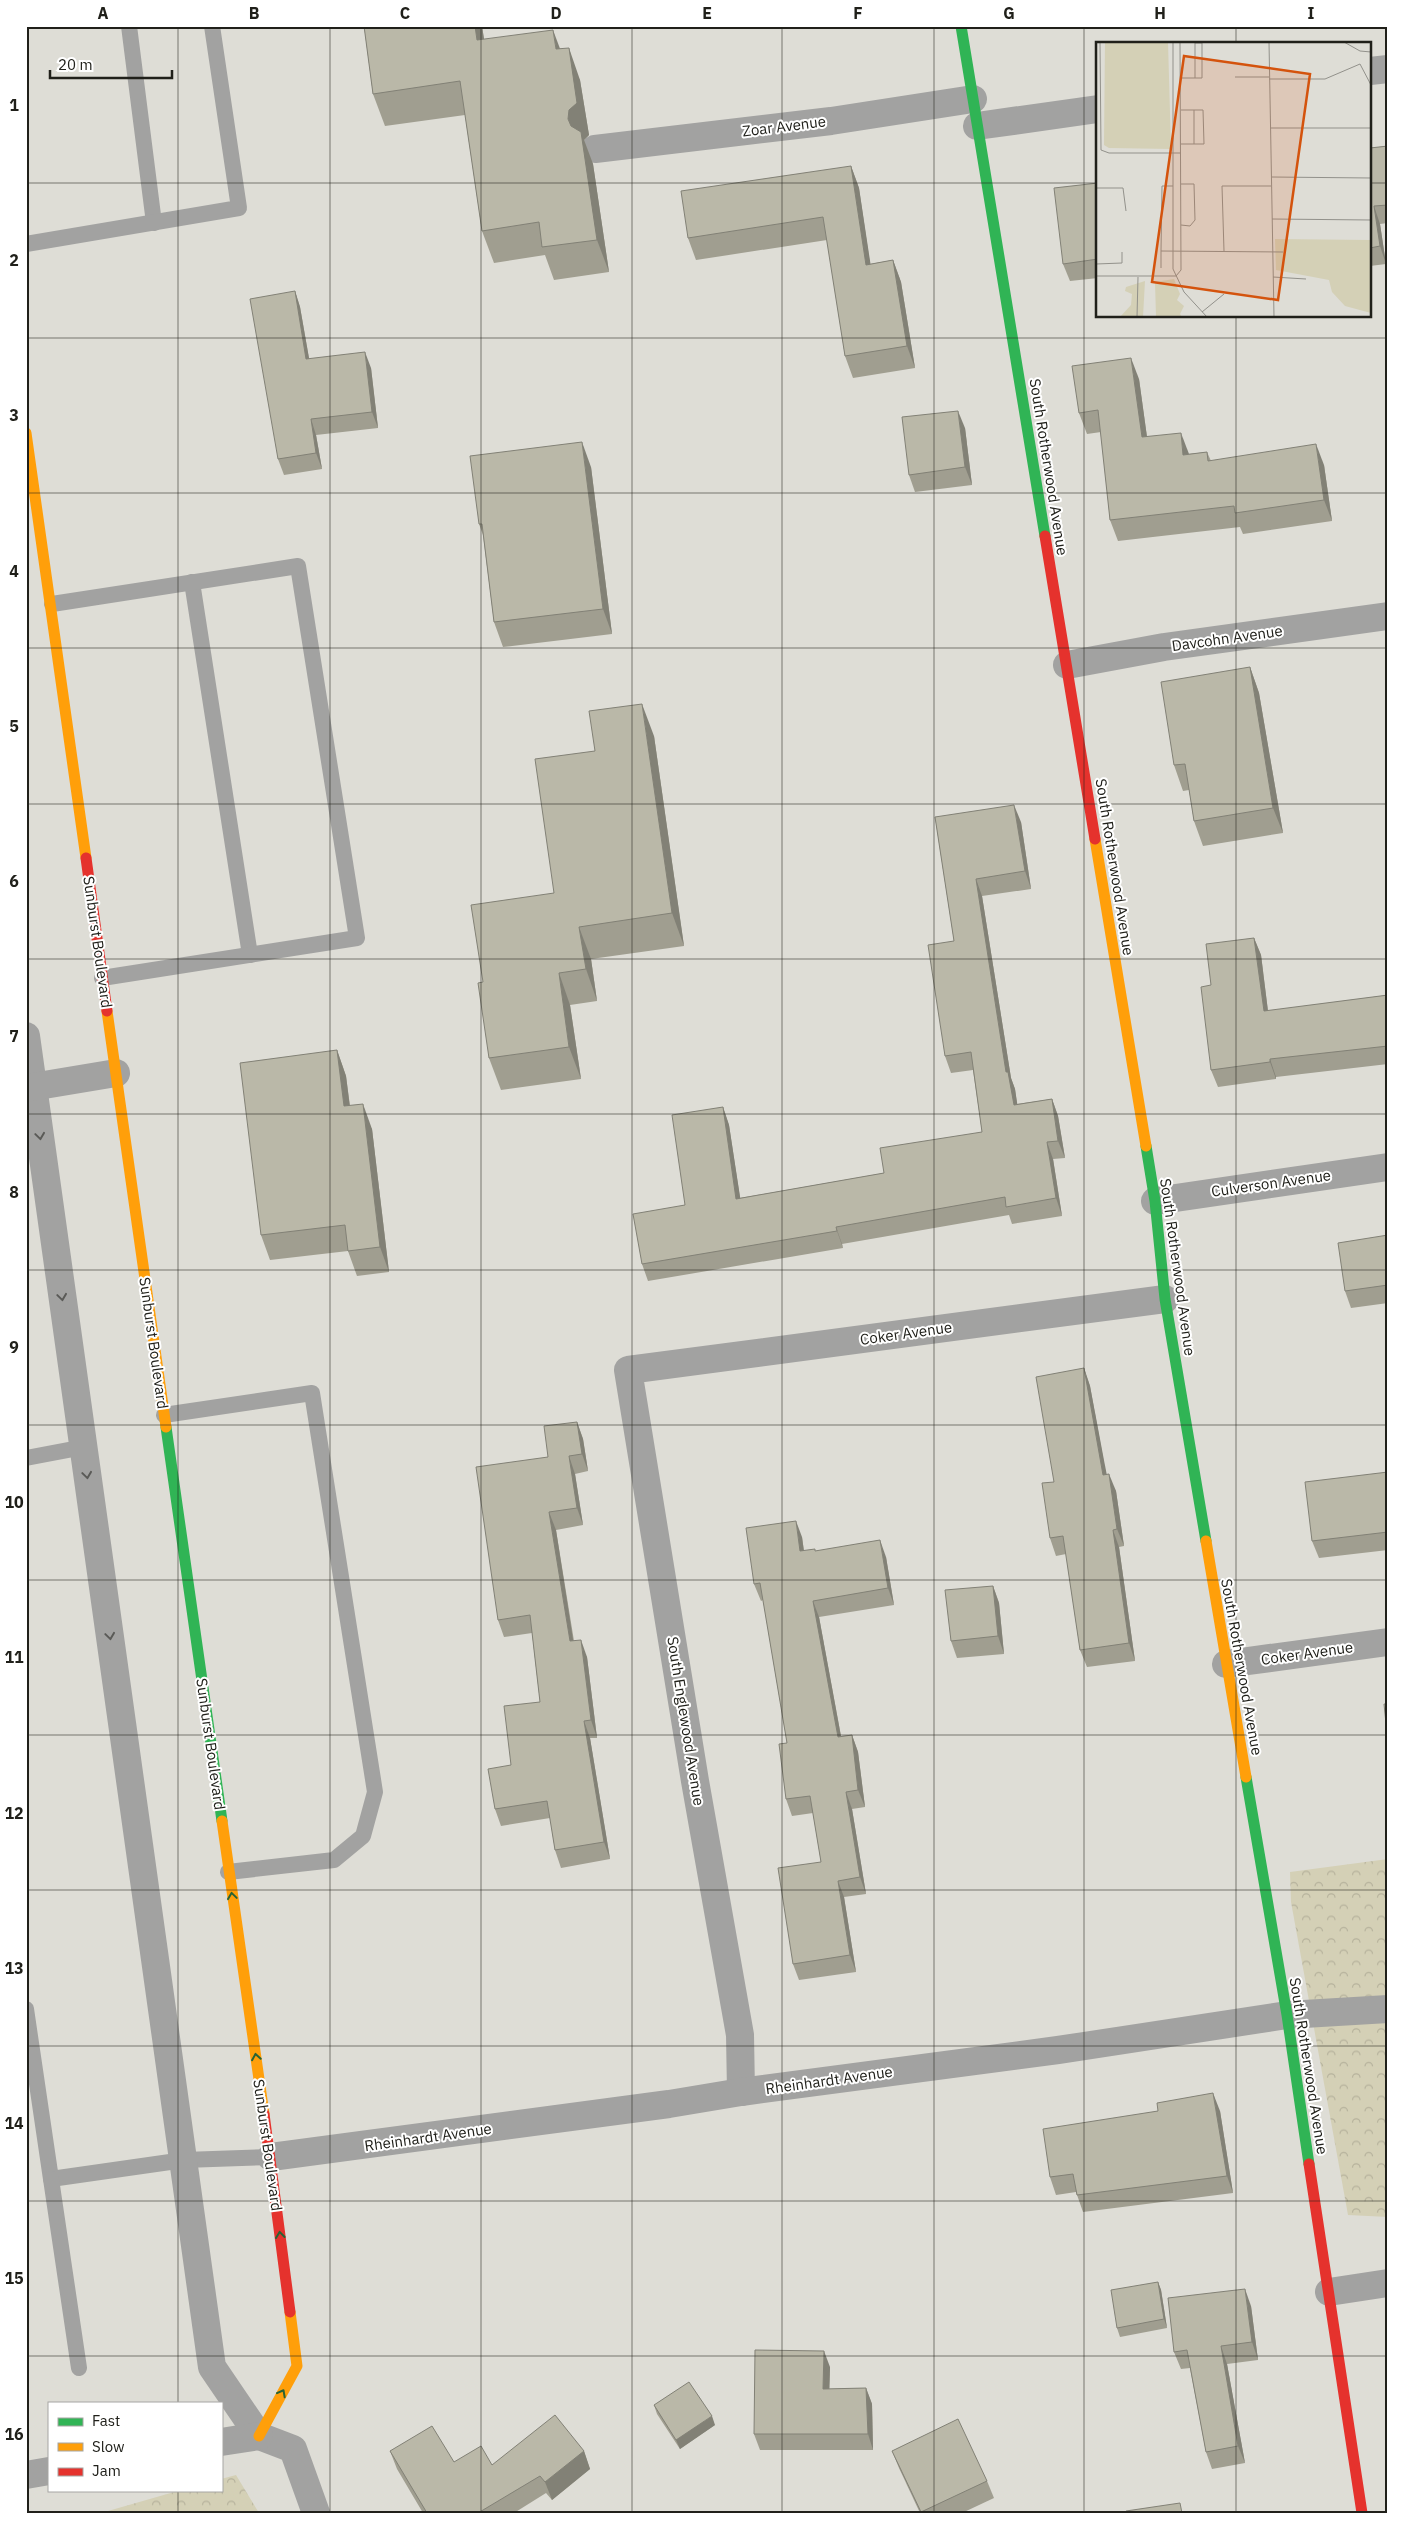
<svg xmlns="http://www.w3.org/2000/svg" width="1414" height="2539" font-family="'IBM Plex Sans',sans-serif">
<style>
.forest{fill:url(#forest-crowns)}
.lines{fill:none;stroke-linecap:round;stroke-linejoin:round}
.lane{stroke:#a2a2a1;stroke-width:16}
.street{stroke:#a2a2a1;stroke-width:28}
.fast{stroke:#30b455;stroke-width:11}
.slow{stroke:#ff9f0a;stroke-width:11}
.jam{stroke:#e5322d;stroke-width:11}
.wall{fill:#a09e90}
.shaded-wall{fill:#828176}
.building{fill:#bab8a8;stroke:#828176}
.oneway{stroke:#5a5a57}
.oneway2{stroke:#276335}
.grid{fill:none;stroke:#20201a;stroke-width:1;stroke-opacity:0.55}
.labels{text-anchor:middle;dominant-baseline:central;stroke-width:4;stroke-linejoin:round;paint-order:stroke}
.street-label{font-size:15px;fill:#20201a;stroke:#fff}
.inset-road{fill:none;stroke:#92918b;stroke-width:1}
.view{fill:#d4530d;fill-opacity:0.15;stroke:#d4530d;stroke-width:2.5}
.inset-edge{fill:none;stroke:#20201a;stroke-width:2.5}
.neatline{fill:none;stroke:#20201a;stroke-width:2}
.grid-label{font-size:16px;text-anchor:middle;font-weight:bold;fill:#20201a}
</style>
<defs>
<pattern id="forest-crowns" width="20" height="18" patternUnits="userSpaceOnUse" patternTransform="scale(1.25)"><rect width="20" height="18" fill="#d4d0b6"/><path d="M2 6a3 3 0 1 1 6 0M12 15a3 3 0 1 1 6 0" fill="none" stroke="#b6b29c"/></pattern>
</defs>
<rect width="100%" height="100%" fill="#deddd6"/>
<g class="forest">
<path d="M1388 1859V2217L1348 2215 1291 1902 1290 1872Z"/>
<path d="M236 2475 259 2513H101L181 2490H221V2479Z"/>
</g>
<g class="lines">
<g class="lane">
<path d="M129 26 154 223"/>
<path d="M26 244 239 208 212 26"/>
<path d="M192 582 250 955"/>
<path d="M52 604 298 566 357 938 102 978"/>
<path d="M164 1415 312 1393 375 1792 363 1836 334 1860 228 1872"/>
<path d="M26 1458 84 1447"/>
<path d="M26 2009 51 2179 184 2160 271 2157"/>
<path d="M51 2179 79 2368"/>
</g>
<g class="street">
<path d="M1370 71 1388 69"/>
<path d="M977 126 1098 109"/>
<path d="M595 149 831 121 973 99"/>
<path d="M1067 665 1164 647 1388 616"/>
<path d="M26 1036 212 2367 259 2436"/>
<path d="M26 1088 116 1073"/>
<path d="M1155 1201 1388 1167"/>
<path d="M1226 1664 1388 1642"/>
<path d="M741 2092 740 2035 695 1781 628 1370 1165 1299"/>
<path d="M271 2157 669 2104 741 2092 1058 2050 1287 2015 1388 2009"/>
<path d="M1329 2292 1388 2283"/>
<path d="M259 2436 293 2449 316 2513"/>
<path d="M221 2442 259 2436"/>
<path d="M26 2475 49 2471"/>
</g>
<g class="fast">
<path d="M961 26 1045 536"/>
<path d="M1146 1146 1155 1201 1165 1299 1206 1541"/>
<path d="M166 1427 222 1821"/>
<path d="M1246 1777 1287 2015 1309 2164"/>
</g>
<g class="slow">
<path d="M26 433 86 858"/>
<path d="M1095 839 1146 1146"/>
<path d="M107 1011 166 1427"/>
<path d="M1206 1541 1246 1777"/>
<path d="M222 1821 264 2114"/>
<path d="M259 2436 297 2366 290 2312"/>
</g>
<g class="jam">
<path d="M1045 536 1095 839"/>
<path d="M86 858 107 1011"/>
<path d="M264 2114 290 2312"/>
<path d="M1309 2164 1362 2513"/>
</g>
</g>
<g class="wall">
<path d="M364 26H482L484 39 560 49 580 80 589 135 584 140 593 164 609 272 554 280 545 255 494 263 482 231 465 115 385 126 373 94Z"/>
<path d="M1388 146V223L1380 224 1386 264 1370 266V148Z"/>
<path d="M851 166 859 188 870 264 893 260 901 282 915 368 853 378 845 356 827 240 696 260 688 238Z"/>
<path d="M1098 183V278L1070 281 1063 264Z"/>
<path d="M295 291 300 307 309 359 371 368 378 428 316 435 322 469 284 475 278 459Z"/>
<path d="M1139 379 1147 437 1188 454 1207 452 1211 461 1324 465 1332 521 1243 534 1240 527 1118 541 1110 520 1101 432 1087 434 1079 413Z"/>
<path d="M965 428 972 485 915 492 909 475Z"/>
<path d="M591 467 612 634 503 647 494 622 483 535 479 524Z"/>
<path d="M1250 667 1259 693 1283 833 1203 846 1194 821 1189 790 1183 791 1174 765Z"/>
<path d="M654 736 684 946 591 959 597 1001 570 1005 581 1079 501 1090 489 1058 483 982 554 893 595 751Z"/>
<path d="M935 817 1021 822 1031 889 982 896 1011 1078 1015 1089 1017 1104 1052 1099 1058 1116 1065 1158 1053 1159 1062 1216 1012 1224 1009 1215 842 1244 843 1248 648 1281 642 1264 685 1205 723 1107 729 1125 740 1198 884 1173 982 1132 973 1070 951 1073 945 1056 954 941Z"/>
<path d="M1254 938 1261 955 1268 1011 1388 995V1064L1276 1077V1079L1218 1087 1211 1070V985Z"/>
<path d="M337 1050 346 1076 350 1106 372 1129 389 1272 357 1276 348 1251 270 1260 261 1235Z"/>
<path d="M1388 1235V1303L1351 1308 1345 1291Z"/>
<path d="M1084 1368 1090 1386 1106 1474 1116 1491 1124 1546 1119 1547 1135 1661 1087 1667 1080 1650 1066 1554 1056 1556 1050 1538 1054 1482Z"/>
<path d="M577 1422 583 1439 588 1471 575 1474 583 1525 556 1530 574 1641 587 1657 597 1738H590L610 1859 561 1868 555 1850 550 1818 501 1826 495 1809 511 1765 540 1702 532 1633 504 1637 498 1620Z"/>
<path d="M1388 1472V1550L1319 1558 1312 1541Z"/>
<path d="M802 1537 804 1551H815L886 1557 894 1605 819 1617 841 1736 852 1735 858 1752 865 1807 852 1809 866 1894 844 1897 856 1972 799 1980 793 1964 821 1862 813 1813 792 1816 786 1799 787 1743 763 1600 761 1601 754 1584Z"/>
<path d="M993 1586 999 1603 1004 1654 957 1658 951 1641Z"/>
<path d="M1158 2111H1220L1233 2193 1083 2212 1076 2192 1056 2195 1050 2177Z"/>
<path d="M1158 2282 1161 2290 1167 2328 1120 2337 1117 2328Z"/>
<path d="M1251 2306 1258 2360 1227 2364 1245 2463 1212 2469 1206 2452 1190 2368 1181 2369 1174 2352Z"/>
<path d="M830 2367 829 2389 866 2388 872 2404 873 2450H760L754 2434Z"/>
<path d="M654 2405 715 2425 680 2449 657 2414Z"/>
<path d="M390 2451 454 2462 492 2465 584 2451 590 2469 552 2500 546 2493 514 2513H423L397 2469Z"/>
<path d="M892 2451 987 2481 994 2498 962 2513H920L899 2468Z"/>
</g>
<g class="shaded-wall">
<path d="M475 26H482L489 73 477 40Z"/>
<path d="M553 30 565 62 556 49Z"/>
<path d="M569 48 580 80 589 135 584 140 593 164 609 272 597 240 580 151 568 119Z"/>
<path d="M851 166 859 188 874 287 866 265Z"/>
<path d="M1374 206 1380 224 1386 264 1380 246Z"/>
<path d="M893 260 901 282 915 368 907 346Z"/>
<path d="M295 291 300 307 312 375 306 359Z"/>
<path d="M365 352 371 368 378 428 372 412Z"/>
<path d="M1131 358 1139 379 1150 459 1142 437Z"/>
<path d="M958 411 965 428 972 485 965 467Z"/>
<path d="M311 419 316 435 322 469 316 453Z"/>
<path d="M1181 433 1189 454 1183 455Z"/>
<path d="M582 442 591 467 612 634 603 609Z"/>
<path d="M1316 444 1324 465 1332 521 1324 500Z"/>
<path d="M1250 667 1259 693 1283 833 1273 808Z"/>
<path d="M642 704 654 736 684 946 672 913Z"/>
<path d="M1014 805 1021 822 1031 889 1025 871Z"/>
<path d="M976 879 982 896 1011 1078 1015 1089 1020 1122 1014 1105 1006 1072Z"/>
<path d="M579 927 591 959 597 1001 586 969Z"/>
<path d="M1254 938 1261 955 1270 1028 1264 1011Z"/>
<path d="M559 973 570 1005 581 1079 569 1047Z"/>
<path d="M337 1050 346 1076 353 1132 344 1106Z"/>
<path d="M1270 1059 1276 1077V1079L1270 1062Z"/>
<path d="M1052 1099 1058 1116 1065 1158 1058 1141Z"/>
<path d="M363 1104 372 1129 389 1272 380 1247Z"/>
<path d="M723 1107 729 1125 743 1216 736 1199Z"/>
<path d="M1047 1142 1053 1159 1062 1216 1056 1198Z"/>
<path d="M836 1227 842 1244 843 1248 837 1231Z"/>
<path d="M1084 1368 1090 1386 1110 1492 1103 1475Z"/>
<path d="M577 1422 583 1439 588 1471 582 1454Z"/>
<path d="M569 1456 575 1474 583 1525 577 1508Z"/>
<path d="M1109 1474 1116 1491 1124 1546 1117 1529Z"/>
<path d="M549 1512 556 1530 576 1659 570 1641Z"/>
<path d="M796 1521 802 1537 806 1568 800 1551Z"/>
<path d="M1113 1530 1119 1547 1135 1661 1129 1643Z"/>
<path d="M880 1540 886 1557 894 1605 888 1588Z"/>
<path d="M993 1586 999 1603 1004 1654 998 1636Z"/>
<path d="M813 1601 819 1617 844 1753 838 1737Z"/>
<path d="M581 1640 587 1657 597 1738 591 1720Z"/>
<path d="M584 1721 590 1738 610 1859 604 1842Z"/>
<path d="M852 1735 858 1752 865 1807 858 1790Z"/>
<path d="M846 1792 852 1809 866 1894 860 1877Z"/>
<path d="M838 1881 844 1897 856 1972 850 1955Z"/>
<path d="M1213 2093 1220 2111 1233 2193 1227 2176Z"/>
<path d="M1158 2282 1161 2290 1167 2328 1164 2319Z"/>
<path d="M1245 2289 1251 2306 1258 2360 1252 2342Z"/>
<path d="M1221 2346 1227 2364 1245 2463 1238 2446Z"/>
<path d="M824 2351 830 2367 829 2405 823 2389Z"/>
<path d="M866 2388 872 2404 873 2450 868 2434Z"/>
<path d="M712 2416 715 2425 680 2449 676 2440Z"/>
<path d="M584 2451 590 2469 552 2500 545 2482Z"/>
</g>
<g class="building">
<path d="M364 26H475L477 40 553 30 556 49 569 48 577 103 569 110 568 119 571 126 581 132 597 240 542 247 539 222 482 231 460 81 373 94Z"/>
<path d="M1388 146V205L1374 206 1380 246 1370 248V148Z"/>
<path d="M851 166 866 265 893 260 907 346 845 356 823 217 688 238 681 191Z"/>
<path d="M1098 183V259L1063 264 1054 188Z"/>
<path d="M295 291 306 359 365 352 372 412 311 419 316 453 278 459 250 299Z"/>
<path d="M1131 358 1142 437 1181 433 1183 455 1207 452 1208 461 1316 444 1324 500 1235 513 1234 506 1110 520 1098 410 1079 413 1072 366Z"/>
<path d="M958 411 965 467 909 475 902 417Z"/>
<path d="M582 442 603 609 494 622 482 524H479L470 456Z"/>
<path d="M1250 667 1273 808 1194 821 1185 764 1174 765 1161 682Z"/>
<path d="M642 704 672 913 579 927 586 969 559 973 569 1047 489 1058 478 983 483 982 471 905 554 893 535 759 595 751 589 711Z"/>
<path d="M1014 805 1025 871 976 879 1006 1072H1008L1014 1105 1052 1099 1058 1141 1047 1142 1056 1198 1006 1207 1005 1197 836 1227 837 1231 642 1264 633 1214 685 1205 672 1115 723 1107 736 1199 884 1173 880 1148 982 1132 971 1052 945 1056 928 945 954 941 935 817Z"/>
<path d="M1254 938 1264 1011 1388 995V1046L1270 1059V1062L1211 1070 1201 987 1211 985 1206 944Z"/>
<path d="M337 1050 344 1106 363 1104 380 1247 348 1251 345 1225 261 1235 240 1063Z"/>
<path d="M1388 1235V1285L1345 1291 1338 1243Z"/>
<path d="M1084 1368 1103 1475 1109 1474 1117 1529 1113 1530 1129 1643 1080 1650 1063 1536 1050 1538 1042 1483 1054 1482 1036 1377Z"/>
<path d="M577 1422 582 1454 569 1456 577 1508 549 1512 570 1641 581 1640 591 1720 584 1721 604 1842 555 1850 547 1801 495 1809 488 1769 511 1765 504 1706 540 1702 530 1615 498 1620 476 1467 548 1457 544 1426Z"/>
<path d="M1388 1472V1532L1312 1541 1305 1482Z"/>
<path d="M796 1521 800 1551 815 1549V1551L880 1540 888 1588 813 1601 838 1737 852 1735 858 1790 846 1792 860 1877 838 1881 850 1955 793 1964 778 1868 821 1862 810 1796 786 1799 779 1744 787 1743 760 1583 754 1584 746 1528Z"/>
<path d="M993 1586 998 1636 951 1641 945 1590Z"/>
<path d="M1384 1704H1388V1743Z"/>
<path d="M1213 2093 1227 2176 1077 2195 1073 2174 1050 2177 1043 2129 1158 2111 1157 2103Z"/>
<path d="M1158 2282 1164 2319 1117 2328 1111 2290Z"/>
<path d="M1245 2289 1252 2342 1221 2346 1238 2446 1206 2452 1187 2350 1174 2352 1168 2298Z"/>
<path d="M755 2350 824 2351 823 2389 866 2388 868 2434H754Z"/>
<path d="M689 2382 712 2416 676 2440 654 2405Z"/>
<path d="M555 2415 584 2451 545 2482 540 2476 478 2513H427L390 2451 432 2426 454 2462 481 2446 492 2465Z"/>
<path d="M958 2419 987 2481 921 2512 892 2451Z"/>
<path d="M1180 2503 1182 2513H1126V2511Z"/>
</g>
<defs><path id="oneway-chevron" d="M-2-3.5L2.5 0L-2 3.5" fill="none" stroke-width="1.6" stroke-linecap="round" stroke-linejoin="round" transform="scale(1.25)"/></defs>
<g class="oneway">
<use href="#oneway-chevron" transform="translate(40 1136) rotate(82)"/>
<use href="#oneway-chevron" transform="translate(62 1297) rotate(82)"/>
<use href="#oneway-chevron" transform="translate(87 1475) rotate(82)"/>
<use href="#oneway-chevron" transform="translate(110 1636) rotate(82)"/>
</g>
<g class="oneway2">
<use href="#oneway-chevron" transform="translate(232 1896) rotate(-98)"/>
<use href="#oneway-chevron" transform="translate(256 2057) rotate(-99)"/>
<use href="#oneway-chevron" transform="translate(280 2235) rotate(-97)"/>
<use href="#oneway-chevron" transform="translate(282 2393) rotate(-62)"/>
</g>
<path class="grid" d="M178 26V2403M330 26V2513M481 26V2513M632 26V2513M782 26V2513M934 26V2513M1084 26V2513M1236 26V44M26 183H1098M1370 183H1388M1236 316V2513M26 338H1388M26 493H1388M26 648H1388M26 804H1388M26 959H1388M26 1114H1388M26 1270H1388M26 1425H1388M26 1580H1388M26 1735H1388M26 1890H1388M26 2046H1388M26 2201H1388M26 2356H1388M178 2490V2513"/>
<g class="labels">
<g class="street-label">
<text transform="translate(784 126) rotate(-7)">Zoar Avenue</text>
<text transform="translate(1049 467) rotate(81)">South Rotherwood Avenue</text>
<text transform="translate(1227 638) rotate(-8)">Davcohn Avenue</text>
<text transform="translate(1115 867) rotate(81)">South Rotherwood Avenue</text>
<text transform="translate(98 942) rotate(82)">Sunburst Boulevard</text>
<text transform="translate(1271 1183) rotate(-8)">Culverson Avenue</text>
<text transform="translate(1178 1267) rotate(82)">South Rotherwood Avenue</text>
<text transform="translate(906 1333) rotate(-8)">Coker Avenue</text>
<text transform="translate(154 1343) rotate(82)">Sunburst Boulevard</text>
<text transform="translate(1307 1653) rotate(-8)">Coker Avenue</text>
<text transform="translate(1242 1667) rotate(80)">South Rotherwood Avenue</text>
<text transform="translate(686 1721) rotate(81)">South Englewood Avenue</text>
<text transform="translate(211 1744) rotate(82)">Sunburst Boulevard</text>
<text transform="translate(1309 2066) rotate(81)">South Rotherwood Avenue</text>
<text transform="translate(829 2080) rotate(-8)">Rheinhardt Avenue</text>
<text transform="translate(428 2137) rotate(-8)">Rheinhardt Avenue</text>
<text transform="translate(268 2145) rotate(82)">Sunburst Boulevard</text>
</g>
</g>
<g transform="translate(1096 42)">
<rect width="275" height="275" fill="#deddd6"/>
<path d="M179 197 275 198V271L249 264 236 250 233 238 180 228ZM78 237 84 252 81 258 88 264 84 272 86 275H60L59 240ZM49 239 47 275H24L35 263 36 252 29 249 30 245Z" fill="#d4d0b6"/>
<path d="M9 0H72L75 107 13 106 8 103Z" fill="#d4d0b6"/>
<path class="inset-road" d="M4 0 5 108 13 111H85M77 0V227L88 250 111 275M173 0 178 275M248 0 264 9 275 10M139 35H173M85 36H106V1H99V36M173 37H229L264 22 275 43M98 68V102M174 86H275M85 102H108L107 68H85M176 135 275 136M85 142H98L99 178 94 184 85 183M77 144H66L65 209 187 210M0 146H27L30 169M176 177 275 178M65 209V226M128 209 126 144H175M0 222 26 221V210M0 234H80M80 234 85 228 84 0M177 235 210 237M106 270 128 252M41 275 42 235"/>
<path class="view" d="M88 14 214 32 182 258 56 240Z"/>
<rect width="275" height="275" class="inset-edge"/>
</g>
<rect width="1414" height="2539" fill="none" stroke="#ffffff" stroke-width="55"/>
<rect x="48" y="2402" width="175" height="90" fill="#ffffff" stroke="#a6a6a3"/>
<rect x="58" y="2418" width="25" height="8" fill="#30b455" stroke="#a6a6a3"/>
<text x="92" y="2426" font-size="15" fill="#20201a">Fast</text>
<rect x="58" y="2443" width="25" height="8" fill="#ff9f0a" stroke="#a6a6a3"/>
<text x="92" y="2452" font-size="15" fill="#20201a">Slow</text>
<rect x="58" y="2468" width="25" height="8" fill="#e5322d" stroke="#a6a6a3"/>
<text x="92" y="2476" font-size="15" fill="#20201a">Jam</text>
<path d="M50 70v8h122v-8" fill="none" stroke="#20201a" stroke-width="2.5"/>
<text x="58" y="70" font-size="15" fill="#20201a" stroke="#ffffff" stroke-width="4" paint-order="stroke">20 m</text>
<rect x="28" y="28" width="1358" height="2484" class="neatline"/>
<g class="grid-label">
<text x="103" y="19">A</text>
<text x="254" y="19">B</text>
<text x="405" y="19">C</text>
<text x="556" y="19">D</text>
<text x="707" y="19">E</text>
<text x="858" y="19">F</text>
<text x="1009" y="19">G</text>
<text x="1160" y="19">H</text>
<text x="1311" y="19">I</text>
<text x="14" y="111">1</text>
<text x="14" y="266">2</text>
<text x="14" y="421">3</text>
<text x="14" y="577">4</text>
<text x="14" y="732">5</text>
<text x="14" y="887">6</text>
<text x="14" y="1042">7</text>
<text x="14" y="1198">8</text>
<text x="14" y="1353">9</text>
<text x="14" y="1508">10</text>
<text x="14" y="1663">11</text>
<text x="14" y="1819">12</text>
<text x="14" y="1974">13</text>
<text x="14" y="2129">14</text>
<text x="14" y="2284">15</text>
<text x="14" y="2440">16</text>
</g>
</svg>
